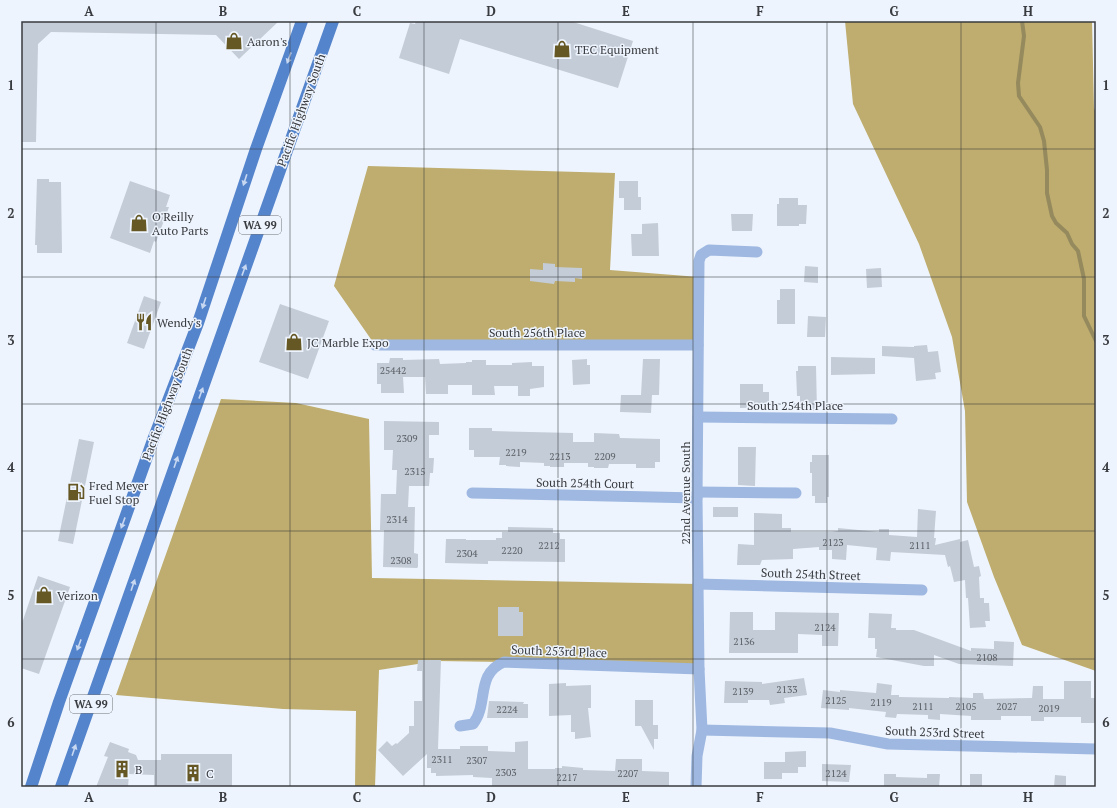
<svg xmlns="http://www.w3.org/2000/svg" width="1117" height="808" font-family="'PT Serif',serif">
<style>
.forest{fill:#bead6e}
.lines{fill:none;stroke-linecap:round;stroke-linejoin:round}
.stream{stroke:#95895e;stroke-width:4}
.building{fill:#c4ccd7}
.street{stroke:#9eb8e1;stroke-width:11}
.primary{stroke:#5484cc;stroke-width:12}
.oneway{fill:#c8d8f1}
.grid{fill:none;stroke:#383b3f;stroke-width:1;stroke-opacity:0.55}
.labels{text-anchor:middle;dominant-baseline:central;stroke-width:3;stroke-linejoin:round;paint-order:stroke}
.number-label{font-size:10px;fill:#5b5f65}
.shield{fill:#eef4fd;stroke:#6f7278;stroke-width:1}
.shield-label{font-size:11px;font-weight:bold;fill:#383b3f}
.poi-label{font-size:12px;fill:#383b3f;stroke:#eef4fd;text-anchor:start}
.street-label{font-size:12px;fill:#383b3f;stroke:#eef4fd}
.neatline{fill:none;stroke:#383b3f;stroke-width:1.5}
.grid-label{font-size:13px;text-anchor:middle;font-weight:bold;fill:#383b3f}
</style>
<rect width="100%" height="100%" fill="#eef4fd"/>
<g class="forest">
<path d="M845 21H1092L1094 108 1096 113V671L1022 645 994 577 967 502 965 411 952 337 919 244 853 104Z"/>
<path d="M368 166 615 173 610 270 699 277 698 345H375L334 286Z"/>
<path d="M221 399 296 403 369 419 372 578 698 584 699 669 504 662 437 661 379 670 375 787H355L356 711 283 709 116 695Z"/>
</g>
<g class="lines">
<path class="stream" d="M1022 21 1024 36 1018 83 1019 96 1040 127 1044 141 1047 170V193L1052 216 1056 223 1067 233 1072 244 1078 251 1084 279V316L1096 341"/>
</g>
<g class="building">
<path d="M21 21H279L239 59 216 35 51 32 38 44 36 142H21Z"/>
<path d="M416 21H570L633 41 618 88 460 39 449 74 399 58 410 23 415 24Z"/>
<path d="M37 179H49V182H61L62 253H37V245H35Z"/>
<path d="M130 181 170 195 166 207H169L156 242 154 241 150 253 110 238Z"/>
<path d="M619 181H638V197H641V210H624V198H619Z"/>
<path d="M779 198H798V205H807L806 224H799V226H777V204H779Z"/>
<path d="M731 214H753L752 231H732Z"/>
<path d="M658 223 659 256H632L631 234H642V224Z"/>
<path d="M543 263 555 264V267L582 268V279L575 278V282L555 281 554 284 530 281V269L543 270Z"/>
<path d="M805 266 818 267V283L804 282Z"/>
<path d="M881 268 882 287 867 288 866 269Z"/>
<path d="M780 289H795V324H777V300H780Z"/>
<path d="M144 296 161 302 144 349 127 343Z"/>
<path d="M280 304 329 321 308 379 259 362Z"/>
<path d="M808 316 826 317 825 337H807Z"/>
<path d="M927 345 928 352 938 351 941 372 935 373 936 379 916 381 914 358 882 356V346L914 347V346Z"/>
<path d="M831 357 875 358V374L831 375Z"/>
<path d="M390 358H403V360L439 359 440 364 466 363V362H472V360H486V365H512V363L532 362V366H544V387L530 389V396H518V386H494L495 395H472V385H448V394H426L425 377H403L404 393H381V384H377V363H389Z"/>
<path d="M587 359V365H590V384L573 385 572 360Z"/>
<path d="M643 359H660L659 395H652L651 413 620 412 621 395H641Z"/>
<path d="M798 366H816L817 411H800V396H797L796 371H798Z"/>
<path d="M740 384H763V392H769V407L740 408Z"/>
<path d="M384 421 439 422V435H429V458H434L433 473H430L429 486H409L408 507H415L414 553 418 554V567L417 568 383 567 384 530H380L381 494H396L397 470H392L393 450H384Z"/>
<path d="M469 428H492V431L573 433V442H594V433L619 434 620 438 660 439V462H655V468H636V464H609L608 468H594V467H588V463H564V467H550V466H544V463L520 462V467L506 466V465H499L500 457H474V450H469Z"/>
<path d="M79 439 94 442 73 544 58 541Z"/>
<path d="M738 447H756L755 486 738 485Z"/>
<path d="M812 455H829V497H827V503H815V496H812V473H810V462H812Z"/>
<rect x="713" y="507" width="25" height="10"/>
<path d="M918 509 936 511 934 538H936L935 545 960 539V542L968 540 974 567 979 566 981 576 979 577 980 598H984V603H989L990 621H985L986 627 970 628 968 598H966L965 580 954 582 950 566 948 567 945 555 891 552 890 561 876 560 877 548 847 545 846 560 832 559V550H819V547L793 549V559L762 560 760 565H737L738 544 754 545V513L782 514V528H791V532H832L838 531V528L879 532V529H889V535L917 537Z"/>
<path d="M508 527 553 528V533H560V539H565V562L488 561V564L445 563 446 539H466V540H496V538H502V532H508Z"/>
<path d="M38 576 70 587 39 674 21 668V626Z"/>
<path d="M498 607H519V612H523V636H498Z"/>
<path d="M730 612H753V630H775V612L839 613 838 646H822V635L798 634V653H729Z"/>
<path d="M869 613 892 614 891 628H896V630H914L971 651V648L994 649V641L1014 642 1013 666 959 664 934 655V666H924L876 657 877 649H875V638H868Z"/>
<path d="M418 660H441L438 749H460V746H488V751L515 752V742L528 741V769H555V768H562V766L583 768V770L615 771 616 759H642V771L669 772V787H492V778L473 777V775L436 776V773H431V768H427V754L403 776 378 750 387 741 392 746 396 743 397 744 409 733V726H414V701H422V671H417Z"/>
<path d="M804 678 807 695 784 698 785 703 770 705 769 700H748V703H724L725 681 762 682V684Z"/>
<path d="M1064 681H1091V698H1096V723H1081V717H1044V721H1031V716H1001V720H971V716L940 714V720L928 719V715L897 714 896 718 885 717 886 712 849 708V710L821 708 823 690 840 692V690L876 693 877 683 892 685 891 695H899V697L949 698V697L973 698V693H983L984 699 1032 698 1033 686H1043V699H1064Z"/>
<path d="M566 683V686L591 685V708H588L591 737 575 739V732H571V715L549 716V684Z"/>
<path d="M635 700H653V725H658V739H654V750L641 726H635Z"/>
<path d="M489 701 524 702 523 704H528V718H487Z"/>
<path d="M110 742 129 749 128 752 136 755 138 760H161V754H232V787H154V775L129 774 128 787H96L108 757 104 756Z"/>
<path d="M806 751V767H798V773H782V779H764V762H785V752Z"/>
<path d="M822 764 851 765 849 782 822 781Z"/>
<path d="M884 774H896V777L927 778V774H940L939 787H884Z"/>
<rect x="970" y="774" width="12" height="13"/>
<path d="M1055 775 1066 776V787H1054Z"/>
</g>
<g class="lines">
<g class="street">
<path d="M375 345H698"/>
<path d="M698 417 892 419"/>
<path d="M697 492 796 493"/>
<path d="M472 493 697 498"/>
<path d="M698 584 922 590"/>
<path d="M460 726 473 724C489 704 475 674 504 662L699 669"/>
<path d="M702 730 830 733 888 744 1096 749"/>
<path d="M696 787 697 756 702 730 699 669 697 498 699 261 701 255 709 250 757 252"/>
</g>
<g class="primary">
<path d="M31 787 59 702 153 440 198 323 256 149 302 21"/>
<path d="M61 787 333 21"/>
</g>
</g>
<defs><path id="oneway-solid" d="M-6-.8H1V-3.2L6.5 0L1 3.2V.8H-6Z"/></defs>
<g class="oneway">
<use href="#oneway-solid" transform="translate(289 58) rotate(110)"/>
<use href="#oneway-solid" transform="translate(245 180) rotate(108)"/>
<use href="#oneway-solid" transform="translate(244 270) rotate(-70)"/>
<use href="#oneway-solid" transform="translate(204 303) rotate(108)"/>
<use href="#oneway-solid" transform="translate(201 393) rotate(-70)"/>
<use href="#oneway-solid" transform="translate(176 462) rotate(-71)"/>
<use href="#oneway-solid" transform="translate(123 523) rotate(110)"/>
<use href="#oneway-solid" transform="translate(133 585) rotate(-71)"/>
<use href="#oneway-solid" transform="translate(79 645) rotate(110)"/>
<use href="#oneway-solid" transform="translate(74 750) rotate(-71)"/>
</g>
<path class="grid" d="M156 21V787M290 21V787M424 21V787M558 21V787M693 21V787M827 21V787M961 21V787M21 149H1096M21 277H1096M21 404H1096M21 531H1096M21 659H1096"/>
<defs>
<g id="shop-bare" transform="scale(1.38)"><path d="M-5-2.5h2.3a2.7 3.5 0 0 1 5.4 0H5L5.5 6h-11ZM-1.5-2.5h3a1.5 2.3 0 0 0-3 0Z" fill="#655825" stroke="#eef4fd" stroke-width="2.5" paint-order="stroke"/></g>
<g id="restaurant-bare" transform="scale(1.38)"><path d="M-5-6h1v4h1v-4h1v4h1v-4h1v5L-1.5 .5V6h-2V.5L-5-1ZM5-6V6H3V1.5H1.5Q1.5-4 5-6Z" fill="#655825" stroke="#eef4fd" stroke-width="2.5" paint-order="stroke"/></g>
<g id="fuel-bare" transform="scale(1.38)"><path d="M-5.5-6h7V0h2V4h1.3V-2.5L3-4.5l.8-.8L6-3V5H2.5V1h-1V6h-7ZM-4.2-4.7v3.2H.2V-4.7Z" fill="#655825" stroke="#eef4fd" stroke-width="2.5" paint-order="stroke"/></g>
<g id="building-bare" transform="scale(1.38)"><path d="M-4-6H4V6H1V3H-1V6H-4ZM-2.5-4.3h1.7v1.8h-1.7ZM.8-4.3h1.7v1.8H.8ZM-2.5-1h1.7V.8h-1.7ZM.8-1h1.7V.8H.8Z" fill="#655825" stroke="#eef4fd" stroke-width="2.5" paint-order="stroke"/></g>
</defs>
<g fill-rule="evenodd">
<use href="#shop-bare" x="234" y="41"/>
<use href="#shop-bare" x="562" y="49"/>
<use href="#shop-bare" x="139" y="223"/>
<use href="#restaurant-bare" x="144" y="322"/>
<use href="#shop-bare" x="294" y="342"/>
<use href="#fuel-bare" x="76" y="492"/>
<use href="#shop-bare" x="44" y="595"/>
<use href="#building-bare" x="122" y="769"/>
<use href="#building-bare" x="193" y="773"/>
</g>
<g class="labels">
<g class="number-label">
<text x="393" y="370">25442</text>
<text x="407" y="438">2309</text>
<text x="516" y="452">2219</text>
<text x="560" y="456">2213</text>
<text x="605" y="456">2209</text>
<text x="415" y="471">2315</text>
<text x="397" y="519">2314</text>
<text x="833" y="542">2123</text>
<text x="549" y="545">2212</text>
<text x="920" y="545">2111</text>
<text x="512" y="550">2220</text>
<text x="467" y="553">2304</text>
<text x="401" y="560">2308</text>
<text x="825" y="627">2124</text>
<text x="744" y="641">2136</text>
<text x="987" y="657">2108</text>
<text x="787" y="689">2133</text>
<text x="743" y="691">2139</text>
<text x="836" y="700">2125</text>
<text x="881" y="702">2119</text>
<text x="923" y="706">2111</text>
<text x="966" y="706">2105</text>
<text x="1007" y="706">2027</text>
<text x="1049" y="708">2019</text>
<text x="507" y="709">2224</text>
<text x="442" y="759">2311</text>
<text x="477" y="760">2307</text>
<text x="506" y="772">2303</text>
<text x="628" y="773">2207</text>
<text x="836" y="773">2124</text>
<text x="567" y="777">2217</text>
</g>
<g class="shield">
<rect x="239" y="216" width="42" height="18" rx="3"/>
<rect x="70" y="695" width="42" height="18" rx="3"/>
</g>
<g class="shield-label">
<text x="260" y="225">WA 99</text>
<text x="91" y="704">WA 99</text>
</g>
<g class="poi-label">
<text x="247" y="41">Aaron's</text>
<text x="575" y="49">TEC Equipment</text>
<text x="152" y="216">O'Reilly<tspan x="152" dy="14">Auto Parts</tspan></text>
<text x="157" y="322">Wendy's</text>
<text x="307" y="342">JC Marble Expo</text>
<text x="89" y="485">Fred Meyer<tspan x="89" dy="14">Fuel Stop</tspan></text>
<text x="57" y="595">Verizon</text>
<text x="135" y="769">B</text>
<text x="206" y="773">C</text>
</g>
<g class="street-label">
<text transform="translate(301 110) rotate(-70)">Pacific Highway South</text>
<text x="537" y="332">South 256th Place</text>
<text transform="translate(167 404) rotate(-69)">Pacific Highway South</text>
<text x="795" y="405">South 254th Place</text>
<text transform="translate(585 483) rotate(1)">South 254th Court</text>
<text transform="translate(685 493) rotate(-90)">22nd Avenue South</text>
<text transform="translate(811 574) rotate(2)">South 254th Street</text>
<text transform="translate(559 651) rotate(2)">South 253rd Place</text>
<text transform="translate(935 732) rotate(2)">South 253rd Street</text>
</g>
</g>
<rect width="1117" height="808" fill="none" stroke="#eef4fd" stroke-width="44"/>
<rect x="22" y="22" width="1073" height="764" class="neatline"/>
<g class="grid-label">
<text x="89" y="16">A</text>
<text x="223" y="16">B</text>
<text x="357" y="16">C</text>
<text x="491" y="16">D</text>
<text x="626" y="16">E</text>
<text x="760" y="16">F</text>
<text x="894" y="16">G</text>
<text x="1028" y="16">H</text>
<text x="11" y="90">1</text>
<text x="1106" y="90">1</text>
<text x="11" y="218">2</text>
<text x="1106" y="218">2</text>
<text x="11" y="345">3</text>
<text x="1106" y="345">3</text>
<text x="11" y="472">4</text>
<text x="1106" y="472">4</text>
<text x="11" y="600">5</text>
<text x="1106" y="600">5</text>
<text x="11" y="727">6</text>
<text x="1106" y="727">6</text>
<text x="89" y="802">A</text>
<text x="223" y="802">B</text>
<text x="357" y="802">C</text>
<text x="491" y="802">D</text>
<text x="626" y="802">E</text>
<text x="760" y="802">F</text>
<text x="894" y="802">G</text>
<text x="1028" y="802">H</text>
</g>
</svg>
